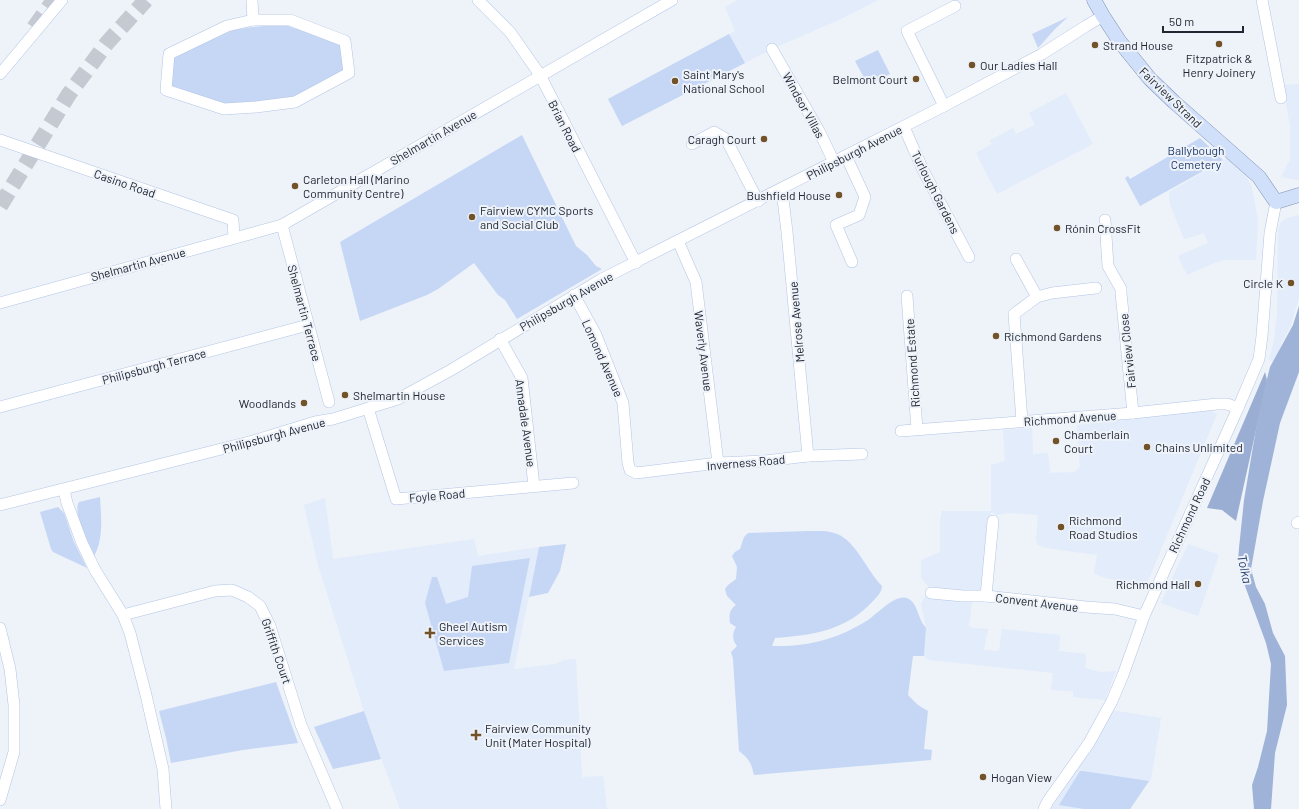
<svg xmlns="http://www.w3.org/2000/svg" width="1299" height="809" font-family="Barlow,sans-serif">
<style>
.built{fill:#e2ecfb}
.green{fill:#c5d7f5}
.forest{fill:#99aed2}
.water{fill:#9eb3d7}
.lines{fill:none;stroke-linecap:round;stroke-linejoin:round}
.highway-tunnel{stroke:#c5c9d1;stroke-width:16;stroke-dasharray:16 8;stroke-linecap:butt}
.minor-casing{stroke:#b2c5e5;stroke-width:12}
.major-casing{stroke:#8092b2;stroke-width:15}
.minor{stroke:#fff;stroke-width:11}
.major{stroke:#d1e0fa;stroke-width:14}
.poi-dot{fill:#725228;stroke:#eef2f9;stroke-width:1.5}
.labels{text-anchor:middle;dominant-baseline:central;stroke-width:4;stroke-linejoin:round;paint-order:stroke}
.poi-label{font-size:12px;fill:#202733;stroke:#eef2f9;text-anchor:start}
.street-label{font-size:12px;fill:#202733;stroke:#eef2f9}
.park-label{font-size:12px;fill:#203a69;stroke:#eef2f9}
.water-label{font-size:13px;font-style:italic;fill:#274271;stroke:#eef2f9}
</style>
<rect width="100%" height="100%" fill="#eef2f9"/>
<g class="built">
<path d="M738 0H878L843 18 772 49 622 126 608 99 735 31 725 7Z"/>
<path d="M1299 84V180L1281 177 1290 160V126L1283 85Z"/>
<path d="M1066 93 1093 144 997 194 976 153 992 144 990 140 1013 128 1016 134 1035 125 1029 113Z"/>
<path d="M1229 157 1238 166 1247 177 1252 188 1258 220 1256 260H1225L1214 263 1187 275 1178 256 1208 243 1204 233 1185 239H1184L1170 204 1169 192Z"/>
<path d="M1299 215V298L1291 325 1282 342 1275 362 1269 360 1274 340 1277 313 1278 231 1281 222 1285 219Z"/>
<path d="M1208 410 1217 414 1146 586 1101 577 1094 573 1097 555 1046 548 1038 545 1036 540 1038 515 1010 513 997 515 991 512 981 595 972 603 969 626 972 628 988 629 984 650 999 651 1002 629 1060 635 1059 651 1086 654 1085 668 1100 672 1116 671 1105 700 1073 697V691L1051 690 1053 673 929 660 924 656 926 628 921 604 925 596 931 593V590L921 578V560L940 552V521L942 511H991V465L1005 461 1003 430 1032 428 1033 454 1048 453 1050 473 1075 472 1080 467 1077 425Z"/>
<path d="M325 498 333 559 474 539 478 556 539 547 514 669 555 664 564 660 576 659 582 777 603 776 607 809H400L364 711 318 565 304 505Z"/>
<path d="M1188 544 1219 555 1198 616 1161 603Z"/>
<path d="M1111 710 1161 718 1151 779 1130 809H1051Z"/>
</g>
<g class="green">
<path d="M1068 17 1055 29 1038 48 1032 34Z"/>
<path d="M282 24 342 44 345 70 293 98 227 104 169 86 172 58 233 30 253 27Z"/>
<path d="M729 34 745 63 622 126 608 99Z"/>
<path d="M878 50 890 74 868 85 855 61Z"/>
<path d="M522 135 576 246 587 255 596 266 602 269 517 319 505 300 498 295 474 263 438 289 427 295 360 321 340 242Z"/>
<path d="M1200 138 1223 160 1140 206 1125 178 1128 176 1130 179Z"/>
<path d="M100 497C101 516 104 539 94 556 89 545 72 512 79 502Z"/>
<path d="M58 507 64 513 74 542 87 568 53 552 51 549 40 512Z"/>
<path d="M809 531C818 531 828 530 837 534 856 541 867 571 882 586 882 592 877 597 873 601 846 631 812 635 775 638L772 646C808 647 838 639 868 620 878 613 895 594 907 598 915 601 917 611 920 618 921 622 924 625 926 628L924 656H913L908 695 918 705 928 711 924 749 932 750 931 760 754 775C751 762 749 759 739 751L733 659 731 652 737 646C732 640 732 634 736 627L730 623C729 615 729 610 736 605L727 596 725 589 728 585 736 579 737 567 732 556 735 552 740 549 744 537 748 533Z"/>
<path d="M566 544 560 571 548 593 529 597 539 547Z"/>
<path d="M530 558 509 663 444 671 425 603 432 577H437L446 604 468 597 472 566Z"/>
<path d="M276 682 298 743 243 750 171 763 166 738 159 711Z"/>
<path d="M364 711 381 759 333 769 314 727Z"/>
<path d="M1080 771H1083L1149 781 1130 809H1084L1059 805Z"/>
</g>
<path class="forest" d="M1265 372 1267 380 1236 521 1222 510 1207 508Z"/>
<path class="water" d="M1299 306V372L1280 423 1263 501 1251 569 1256 587 1265 604 1273 633 1285 656 1287 705 1275 753 1271 809H1254L1252 785 1258 767 1267 731 1271 664 1266 643 1245 586 1238 561 1239 548 1244 500 1258 417 1265 387 1270 367 1293 325Z"/>
<g class="lines">
<g class="highway-tunnel">
<path d="M34 28 54 0"/>
<path d="M0 206 69 94 107 43 146 0"/>
</g>
<g class="minor-casing">
<g id="minor">
<path d="M252 0 253 20"/>
<path d="M478 0 510 32 540 75 636 263"/>
<path d="M1262 0 1281 98"/>
<path d="M253 20H290L345 41 349 73 295 102 256 107 224 109 166 90 169 54 227 26Z"/>
<path d="M772 49 819 131 834 162"/>
<path d="M0 74 62 0"/>
<path d="M944 106 907 31 955 6"/>
<path d="M904 127 923 170 969 257"/>
<path d="M0 140 233 220 234 238"/>
<path d="M692 144 714 132 726 139 758 201"/>
<path d="M846 156 865 197 859 215 836 225 852 262"/>
<path d="M783 188V199L787 232 808 456"/>
<path d="M1105 220 1108 266 1121 289V293L1133 413"/>
<path d="M282 225 329 402"/>
<path d="M678 241 696 282 718 463"/>
<path d="M1016 259 1037 297"/>
<path d="M574 295 596 335 623 403 628 463 630 470 636 473 718 463 765 461 808 456 862 454"/>
<path d="M907 296 917 429"/>
<path d="M0 303 282 225 672 0"/>
<path d="M500 339 522 378 534 486"/>
<path d="M0 407 308 325"/>
<path d="M368 408 396 499 573 483"/>
<path d="M1022 421 1014 314 1037 297 1052 293 1096 288"/>
<path d="M901 431 1133 413 1217 404H1227L1238 408"/>
<path d="M64 490 67 503 82 543 95 570 123 615 130 633 146 695 163 769 166 809"/>
<path d="M0 505 253 441 315 422 333 419 398 399 451 370 602 279 944 106 1042 54 1086 26 1103 16"/>
<path d="M1297 523 1299 522"/>
<path d="M931 593 963 596H986L1086 607 1115 609 1144 616"/>
<path d="M986 596 993 521"/>
<path d="M123 615 215 591 232 590 248 597 260 606 270 626 301 725 337 809"/>
<path d="M0 628 10 669 14 705V752L0 800"/>
<path d="M1044 809 1048 801 1089 743 1112 701 1123 675 1144 616 1238 408 1259 359 1262 336 1270 233 1276 202"/>
</g>
</g>
<g class="major-casing">
<path id="major" d="M1094 0 1103 16 1120 42 1150 79 1174 102 1259 177 1276 202 1299 195"/>
</g>
<use href="#minor" class="minor"/>
<use href="#major" class="major"/>
</g>
<g class="poi-dot">
<circle cx="1219" cy="44" r="4"/>
<circle cx="1095" cy="45" r="4"/>
<circle cx="972" cy="65" r="4"/>
<circle cx="916" cy="79" r="4"/>
<circle cx="675" cy="81" r="4"/>
<circle cx="764" cy="139" r="4"/>
<circle cx="295" cy="186" r="4"/>
<circle cx="839" cy="195" r="4"/>
<circle cx="472" cy="217" r="4"/>
<circle cx="1057" cy="228" r="4"/>
<circle cx="1291" cy="283" r="4"/>
<circle cx="996" cy="336" r="4"/>
<circle cx="345" cy="395" r="4"/>
<circle cx="304" cy="403" r="4"/>
<circle cx="1056" cy="441" r="4"/>
<circle cx="1147" cy="447" r="4"/>
<circle cx="1061" cy="527" r="4"/>
<circle cx="1198" cy="584" r="4"/>
<path d="M428 627h4v4h4v4h-4v4h-4v-4h-4v-4h4z"/>
<path d="M474 729h4v4h4v4h-4v4h-4v-4h-4v-4h4z"/>
<circle cx="983" cy="777" r="4"/>
</g>
<g class="labels">
<g class="poi-label">
<text x="1103" y="45">Strand House</text>
<text x="1219" y="58" text-anchor="middle">Fitzpatrick &amp;<tspan x="1219" dy="14">Henry Joinery</tspan></text>
<text x="980" y="65">Our Ladies Hall</text>
<text x="683" y="74">Saint Mary's<tspan x="683" dy="14">National School</tspan></text>
<text x="908" y="79" text-anchor="end">Belmont Court</text>
<text x="756" y="139" text-anchor="end">Caragh Court</text>
<text x="303" y="179">Carleton Hall (Marino<tspan x="303" dy="14">Community Centre)</tspan></text>
<text x="831" y="195" text-anchor="end">Bushfield House</text>
<text x="480" y="210">Fairview CYMC Sports<tspan x="480" dy="14">and Social Club</tspan></text>
<text x="1065" y="228">Rónin CrossFit</text>
<text x="1283" y="283" text-anchor="end">Circle K</text>
<text x="1004" y="336">Richmond Gardens</text>
<text x="353" y="395">Shelmartin House</text>
<text x="296" y="403" text-anchor="end">Woodlands</text>
<text x="1064" y="434">Chamberlain<tspan x="1064" dy="14">Court</tspan></text>
<text x="1155" y="447">Chains Unlimited</text>
<text x="1069" y="520">Richmond<tspan x="1069" dy="14">Road Studios</tspan></text>
<text x="1190" y="584" text-anchor="end">Richmond Hall</text>
<text x="439" y="626">Gheel Autism<tspan x="439" dy="14">Services</tspan></text>
<text x="485" y="728">Fairview Community<tspan x="485" dy="14">Unit (Mater Hospital)</tspan></text>
<text x="991" y="777">Hogan View</text>
</g>
<g class="street-label">
<text transform="translate(1171 97) rotate(44)">Fairview Strand</text>
<text transform="translate(804 105) rotate(61)">Windsor Villas</text>
<text transform="translate(565 126) rotate(63)">Brian Road</text>
<text transform="translate(433 137) rotate(-30)">Shelmartin Avenue</text>
<text transform="translate(854 152) rotate(-27)">Philipsburgh Avenue</text>
<text transform="translate(125 183) rotate(19)">Casino Road</text>
<text transform="translate(936 192) rotate(63)">Turlough Gardens</text>
<text transform="translate(138 264) rotate(-15)">Shelmartin Avenue</text>
<text transform="translate(566 301) rotate(-30)">Philipsburgh Avenue</text>
<text transform="translate(305 313) rotate(75)">Shelmartin Terrace</text>
<text transform="translate(796 322) rotate(-95)">Melrose Avenue</text>
<text transform="translate(704 351) rotate(83)">Waverly Avenue</text>
<text transform="translate(1127 351) rotate(-96)">Fairview Close</text>
<text transform="translate(603 358) rotate(66)">Lomond Avenue</text>
<text transform="translate(912 363) rotate(-94)">Richmond Estate</text>
<text transform="translate(154 366) rotate(-15)">Philipsburgh Terrace</text>
<text transform="translate(1070 418) rotate(-4)">Richmond Avenue</text>
<text transform="translate(526 423) rotate(82)">Annadale Avenue</text>
<text transform="translate(274 435) rotate(-15)">Philipsburgh Avenue</text>
<text transform="translate(746 462) rotate(-5)">Inverness Road</text>
<text transform="translate(437 495) rotate(-5)">Foyle Road</text>
<text transform="translate(1189 515) rotate(-65)">Richmond Road</text>
<text transform="translate(1037 602) rotate(7)">Convent Avenue</text>
<text transform="translate(277 651) rotate(71)">Griffith Court</text>
</g>
<g class="park-label">
<text x="1196" y="150">Ballybough<tspan x="1196" dy="14">Cemetery</tspan></text>
</g>
<g class="water-label">
<text transform="translate(1245 569) rotate(78)">Tolka</text>
</g>
</g>
<path d="M1163 26v6h80v-6" fill="none" stroke="#202733" stroke-width="2"/>
<text x="1169" y="26" font-size="12" fill="#202733" stroke="#eef2f9" stroke-width="3" paint-order="stroke">50 m</text>
</svg>
